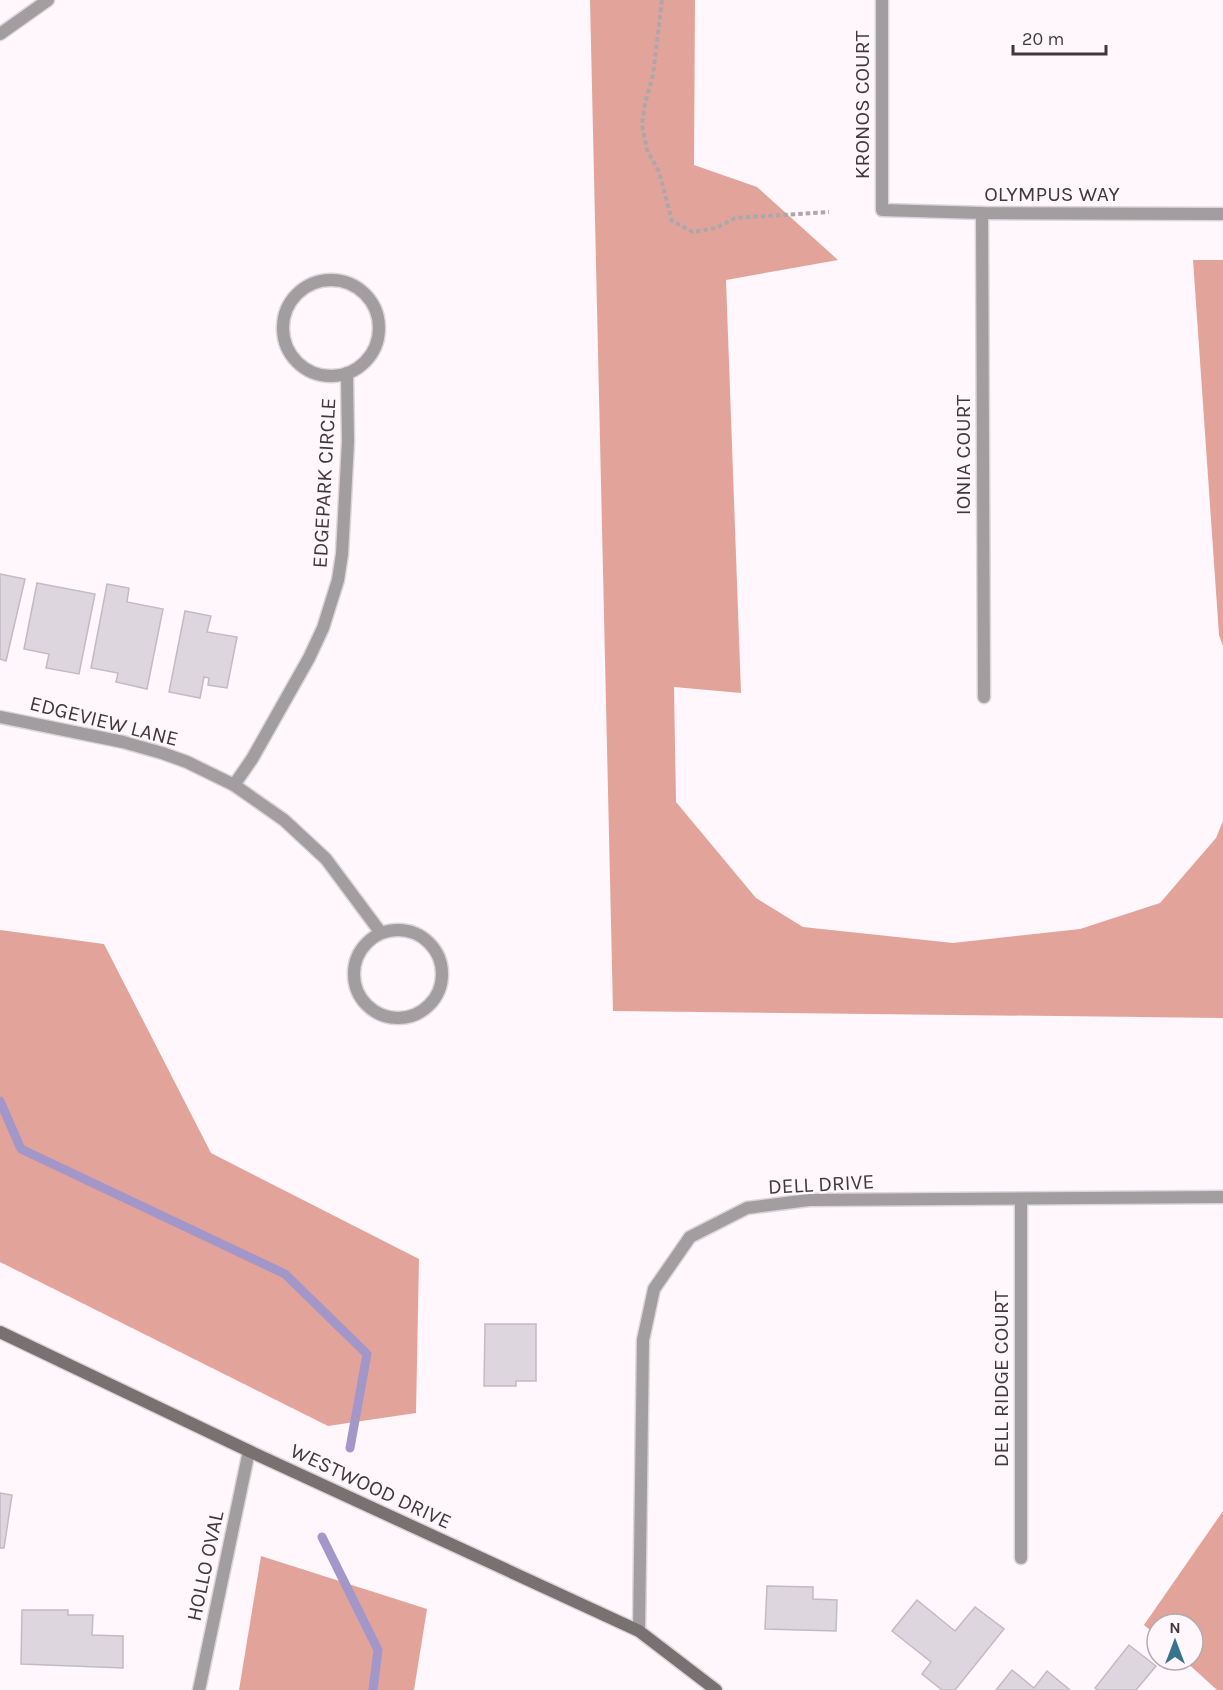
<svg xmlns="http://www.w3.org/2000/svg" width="1223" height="1690" font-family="Karla,sans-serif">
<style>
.forest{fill:#e2a49a}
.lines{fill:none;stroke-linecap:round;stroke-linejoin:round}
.stream{stroke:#a396c9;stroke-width:9}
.building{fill:#ddd6de;stroke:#c1bbc3;stroke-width:1.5}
.street-casing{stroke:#dcd5d9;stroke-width:15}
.secondary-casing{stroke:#dcd5d9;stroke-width:15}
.path{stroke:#ada7aa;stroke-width:4;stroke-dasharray:4.5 3;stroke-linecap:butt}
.street{stroke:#a29d9e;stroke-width:12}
.secondary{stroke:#787172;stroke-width:12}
.labels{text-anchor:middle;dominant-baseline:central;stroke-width:4.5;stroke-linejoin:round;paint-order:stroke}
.street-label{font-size:21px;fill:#3e3a3c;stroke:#fff7fb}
</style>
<rect width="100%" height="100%" fill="#fff7fb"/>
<g class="forest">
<path d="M590 0H695L694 165 757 187 838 260 726 280 741 693 674 687 676 802 756 898 803 927 953 943 1080 929 1160 903 1216 838 1223 821V1018L613 1011Z"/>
<path d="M1193 260H1223V646L1219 635Z"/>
<path d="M0 930 104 944 211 1153 419 1259 416 1413 328 1426 0 1262Z"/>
<path d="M1223 1511V1690H1217L1184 1660H1193V1624H1157V1636L1144 1625Z"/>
<path d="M261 1556 427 1609 414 1690H239Z"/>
</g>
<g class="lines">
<g class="stream">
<path d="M0 1101 21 1149 285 1274 367 1354 350 1448"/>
<path d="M322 1537 378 1650 373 1690"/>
</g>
</g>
<g class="building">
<path d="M0 574 25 579 6 661 0 659Z"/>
<path d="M37 583 95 594 79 674 46 668 49 654 24 649Z"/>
<path d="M107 584 129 588 127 602 163 609 147 689 116 682 118 673 91 668Z"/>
<path d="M185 611 211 616 207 632 237 637 227 688 208 685 209 678 204 677 200 698 169 692Z"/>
<path d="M485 1324H536V1381H516V1386H484Z"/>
<path d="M0 1493 12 1495 4 1548H0Z"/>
<path d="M767 1586 813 1587V1599L837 1600 836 1631 765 1629Z"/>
<path d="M917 1600 955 1631 975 1607 1004 1629 955 1690H942L922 1674 931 1662 892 1631Z"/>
<path d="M22 1610H68V1615H93L92 1635 123 1636V1668L21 1664Z"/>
<path d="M1129 1645 1156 1666 1136 1690H1098L1095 1688Z"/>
<path d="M1012 1670 1034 1688 1047 1671 1070 1690H996Z"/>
</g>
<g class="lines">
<g class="street-casing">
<g id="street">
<path d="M882 0V210L982 213 1223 214"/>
<path d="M0 34 48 0"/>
<path d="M982 213 984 697"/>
<circle cx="331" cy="328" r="48"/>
<path d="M0 717 123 742 162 753 187 762 234 785 284 820 326 859 381 933"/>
<path d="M234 785 252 759 309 658 323 628 338 580 342 554 348 442 347 373"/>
<circle cx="398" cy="974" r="44"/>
<path d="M1021 1200V1558"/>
<path d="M639 1631 643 1340 654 1289 690 1237 747 1208 809 1200 1223 1197"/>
<path d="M199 1690 249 1451"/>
</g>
</g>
<g class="secondary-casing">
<path id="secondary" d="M0 1332 249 1451 639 1631 716 1690"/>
</g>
<path class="path" d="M662 0 653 75 645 103 642 125 647 150 659 172 672 221 693 232 716 228 735 218 829 212"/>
<use href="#street" class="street"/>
<use href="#secondary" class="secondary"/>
</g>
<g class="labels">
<g class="street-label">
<text transform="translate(862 105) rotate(-90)">KRONOS COURT</text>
<text x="1052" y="194">OLYMPUS WAY</text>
<text transform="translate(963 455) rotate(-90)">IONIA COURT</text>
<text transform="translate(324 483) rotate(-87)">EDGEPARK CIRCLE</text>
<text transform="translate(104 721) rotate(14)">EDGEVIEW LANE</text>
<text transform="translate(821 1184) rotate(-3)">DELL DRIVE</text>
<text transform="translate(1001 1379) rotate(-90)">DELL RIDGE COURT</text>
<text transform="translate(371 1486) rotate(25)">WESTWOOD DRIVE</text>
<text transform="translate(205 1566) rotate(-78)">HOLLO OVAL</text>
</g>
</g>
<g transform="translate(1175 1642)"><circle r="28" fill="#fff7fb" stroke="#b2abaf" stroke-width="1.5"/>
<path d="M0-4.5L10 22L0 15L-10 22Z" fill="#38748c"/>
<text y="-9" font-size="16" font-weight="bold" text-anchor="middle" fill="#3e3a3c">N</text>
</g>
<path d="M1013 45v9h93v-9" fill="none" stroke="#3e3a3c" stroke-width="3"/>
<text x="1022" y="45" font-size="18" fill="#3e3a3c" stroke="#fff7fb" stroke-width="4.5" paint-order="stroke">20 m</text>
</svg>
